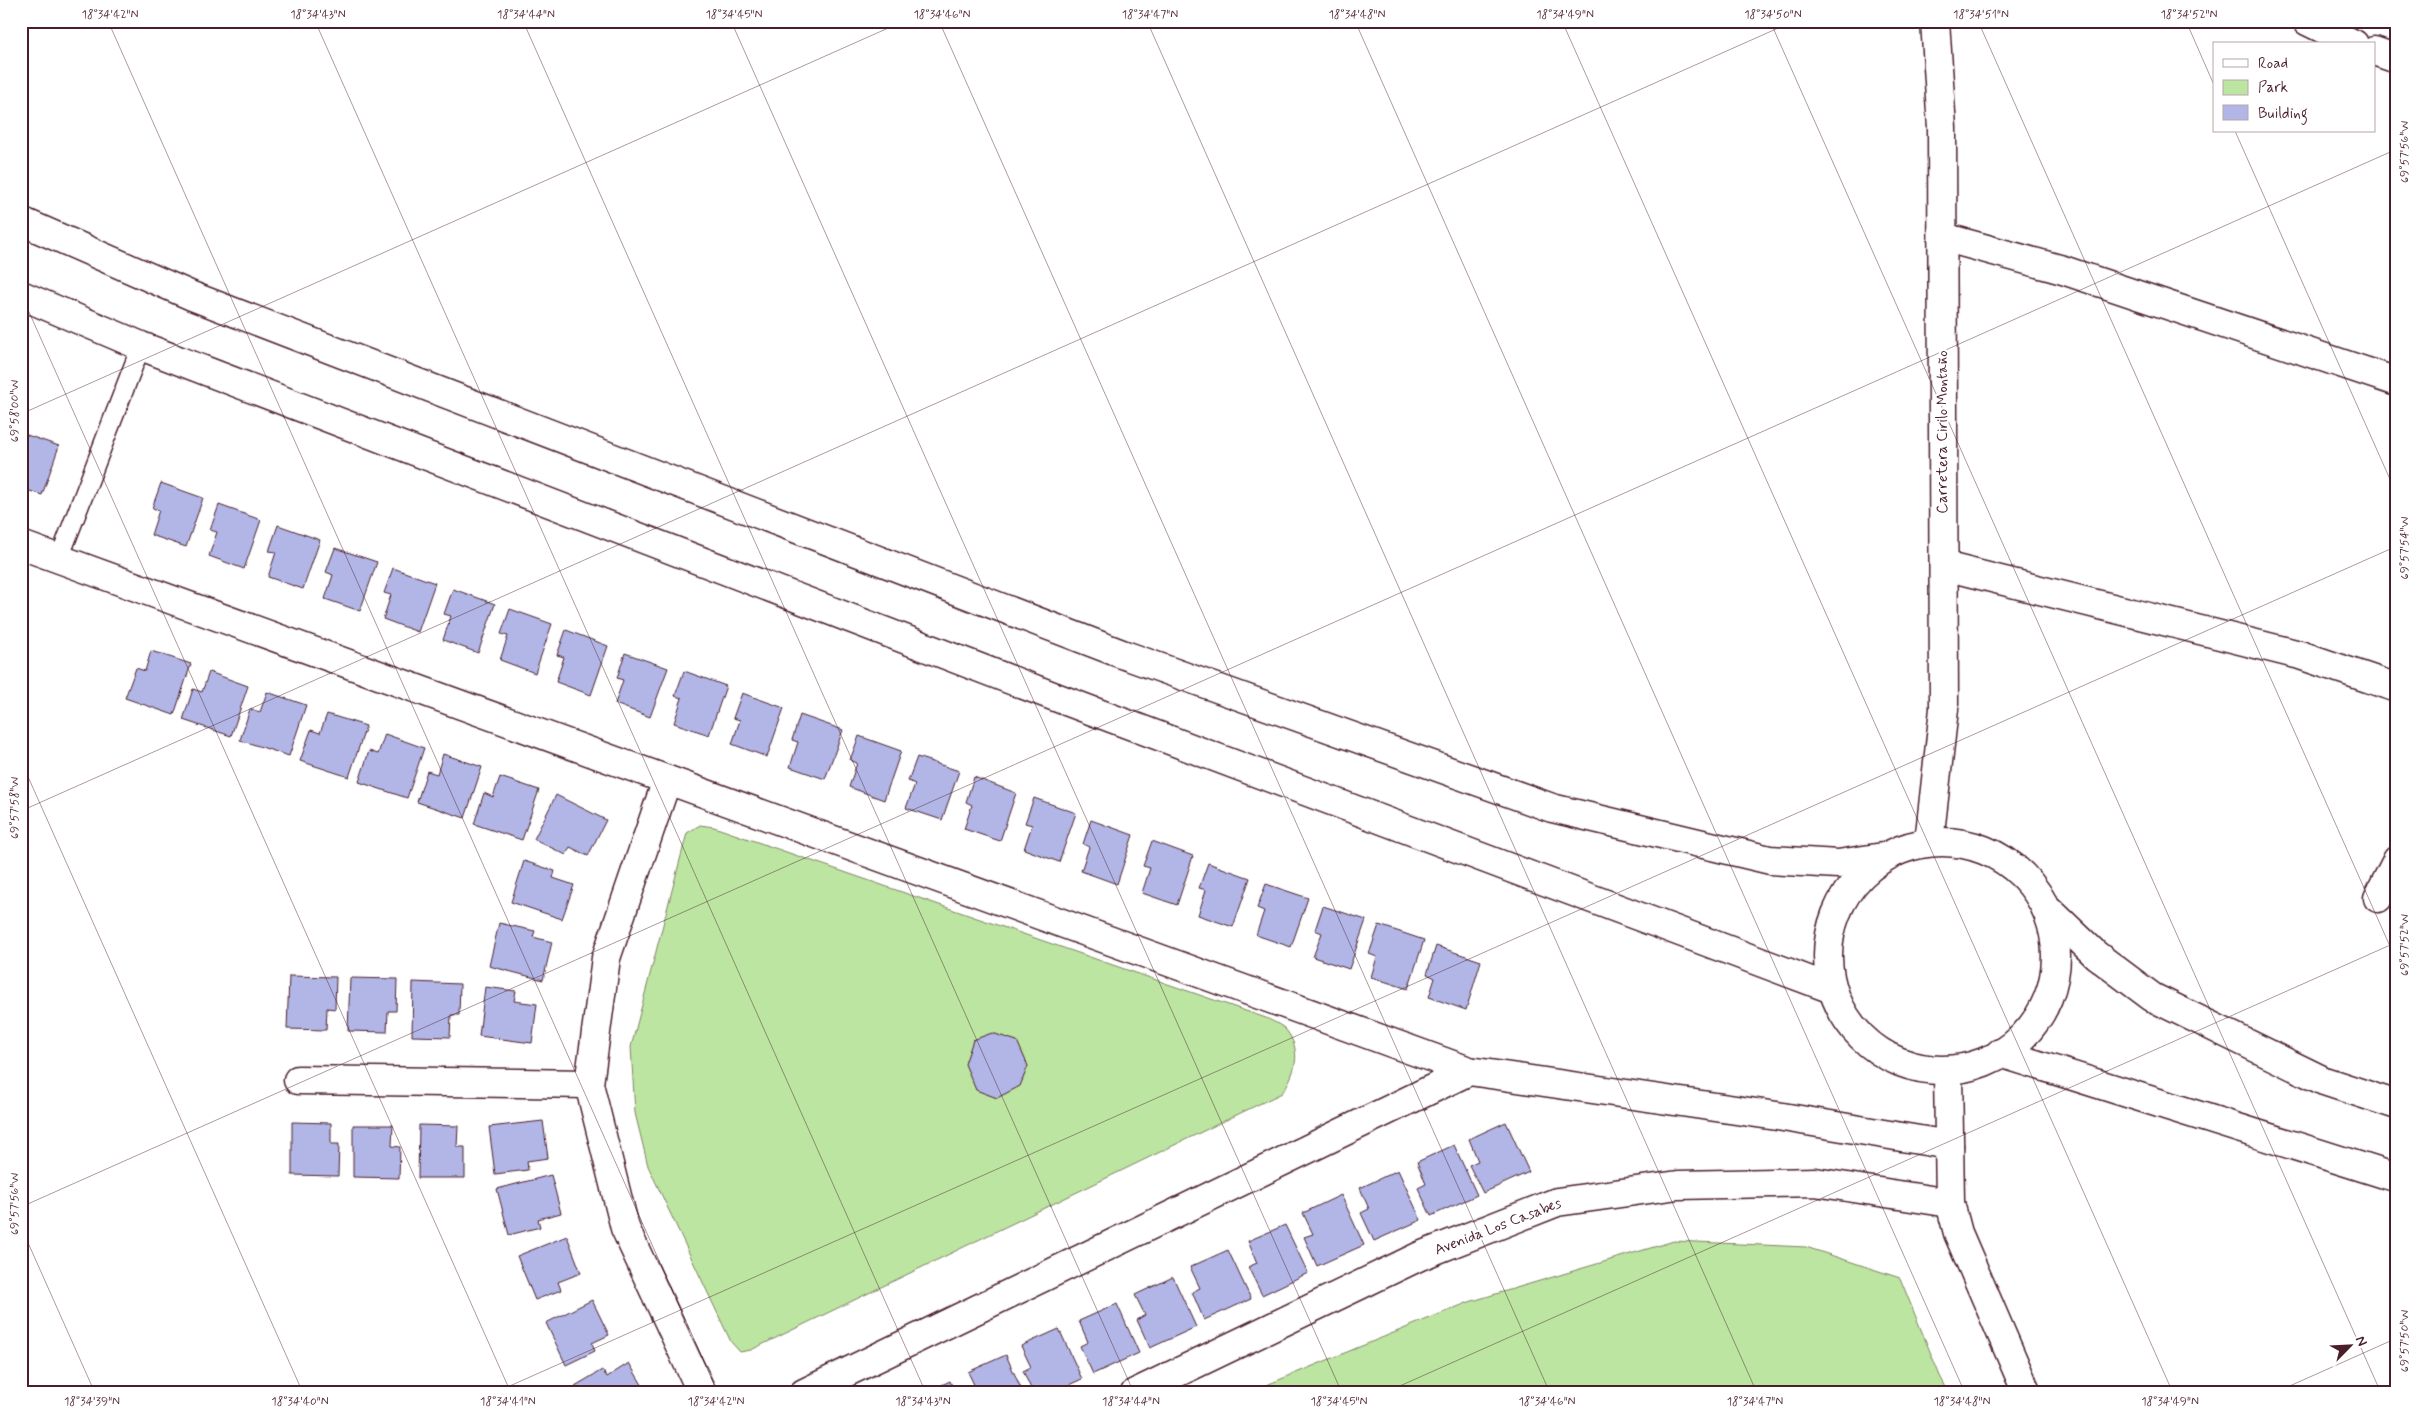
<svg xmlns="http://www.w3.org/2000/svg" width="2418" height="1414" font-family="Mynerve,sans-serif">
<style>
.green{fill:#bbe5a1;stroke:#828266}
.building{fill:#b1b6e7;stroke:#4a1f2b}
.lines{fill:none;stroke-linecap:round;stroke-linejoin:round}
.service-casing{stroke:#4a1f2b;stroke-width:21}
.minor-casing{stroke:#4a1f2b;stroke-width:31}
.trunk-casing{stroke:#4a1f2b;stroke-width:31}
.service{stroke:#fff;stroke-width:18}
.minor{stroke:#fff;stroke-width:28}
.trunk{stroke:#fff;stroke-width:28}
.ticks{fill:none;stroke:#4a1f2b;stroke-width:1;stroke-opacity:0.45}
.labels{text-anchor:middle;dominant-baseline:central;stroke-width:4.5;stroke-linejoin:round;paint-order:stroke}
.street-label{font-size:15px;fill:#4a1f2b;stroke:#fff}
.neatline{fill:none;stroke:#4a1f2b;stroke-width:2}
.ticks-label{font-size:12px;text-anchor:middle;fill:#4a1f2b}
</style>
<rect width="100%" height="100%" fill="#fff"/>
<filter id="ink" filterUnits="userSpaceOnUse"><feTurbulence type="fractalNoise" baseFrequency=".02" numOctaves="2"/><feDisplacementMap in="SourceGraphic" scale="10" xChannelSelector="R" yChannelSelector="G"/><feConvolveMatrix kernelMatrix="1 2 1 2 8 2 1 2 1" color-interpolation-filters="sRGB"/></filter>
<g filter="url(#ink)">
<g class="green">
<path d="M700 825 714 827 1266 1018C1272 1021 1282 1025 1286 1030 1303 1051 1295 1074 1282 1093L751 1350 740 1352 731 1342 648 1166 635 1113 631 1047 687 833Z"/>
<path d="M1674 1241 1806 1247 1900 1278 1940 1376 1949 1393H1247L1469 1302Z"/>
</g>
<g class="building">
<path d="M21 433 59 446 42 495 21 488Z"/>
<path d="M161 483 203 498 186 547 151 535 159 510 152 508Z"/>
<path d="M219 505 261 520 244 569 209 556 217 532 210 530Z"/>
<path d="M278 525 320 540 303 589 268 577 276 552 269 551Z"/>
<path d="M335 548 377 562 360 611 325 599 333 575 326 572Z"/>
<path d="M393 568 435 583 418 632 383 619 391 595 384 593Z"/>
<path d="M453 589 495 604 478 653 443 640 451 616 444 614Z"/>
<path d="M510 609 552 624 535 673 500 660 508 636 501 634Z"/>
<path d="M566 630 608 646 591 695 556 682 564 657 557 655Z"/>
<path d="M151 651 191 664 174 715 125 698 136 668 145 671Z"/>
<path d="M625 653 668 668 650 717 615 704 623 680 617 678Z"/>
<path d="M684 671 726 686 709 735 674 723 682 698 675 696Z"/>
<path d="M209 672 248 686 231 736 183 720 193 689 202 692Z"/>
<path d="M267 692 306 705 289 756 240 740 250 709 260 712Z"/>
<path d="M742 693 784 708 767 757 732 744 740 720 733 718Z"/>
<path d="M327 714 366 726 349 777 300 761 311 730 320 733Z"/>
<path d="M800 715 843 730 825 779 790 767 798 742 792 740Z"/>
<path d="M385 734 424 748 407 798 359 782 369 751 378 754Z"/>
<path d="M859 736 901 751 884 800 849 787 857 763 850 760Z"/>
<path d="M443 754 482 767 465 818 417 802 427 771 437 774Z"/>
<path d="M917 757 959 771 942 820 906 808 915 784 908 781Z"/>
<path d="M500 777 539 790 522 840 474 824 484 793 493 797Z"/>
<path d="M974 777 1016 793 1000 841 964 829 972 805 966 802Z"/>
<path d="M556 795 606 820 588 856 570 847 566 855 534 839Z"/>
<path d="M1034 798 1076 813 1059 862 1024 849 1032 825 1025 823Z"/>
<path d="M1091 820 1133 835 1117 884 1081 871 1089 847 1083 844Z"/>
<path d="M1152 841 1193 856 1177 905 1142 893 1150 868 1143 866Z"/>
<path d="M524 861 555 871 553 878 574 885 562 919 511 902Z"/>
<path d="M1208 863 1250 878 1233 927 1198 915 1206 890 1199 888Z"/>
<path d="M1266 884 1308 898 1291 947 1256 935 1264 911 1257 908Z"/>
<path d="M1323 906 1366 920 1349 969 1313 957 1322 933 1315 930Z"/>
<path d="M499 923 535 931 533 937 552 942 543 980 489 966Z"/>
<path d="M1379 925 1424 940 1408 989 1371 977 1377 957 1369 954Z"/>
<path d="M1436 946 1481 961 1466 1010 1429 997 1435 978 1427 974Z"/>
<path d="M289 976 336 977 335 1009 327 1008 326 1030 287 1029Z"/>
<path d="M350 978 397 979 396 1011H388L387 1032 348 1031Z"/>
<path d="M413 982 460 984 459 1015H451L450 1037 412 1036Z"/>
<path d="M485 987 516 991 514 1001 537 1004 532 1043 479 1036Z"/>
<path d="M992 1033 1017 1041 1028 1066 1020 1086 997 1098 976 1090 965 1064 973 1040Z"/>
<path d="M543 1121 548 1158 527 1161 528 1170 495 1174 489 1127Z"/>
<path d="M292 1122 331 1123V1144H339L338 1176 292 1175Z"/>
<path d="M1506 1122 1529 1172 1483 1193 1469 1165 1478 1161 1469 1139Z"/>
<path d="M353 1125H393L392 1146 400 1147 399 1178 353 1177Z"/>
<path d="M419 1125 458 1126 457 1147H465V1178H418Z"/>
<path d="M1454 1145 1477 1195 1431 1216 1418 1188 1426 1184 1417 1162Z"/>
<path d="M1398 1170 1421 1220 1374 1241 1361 1213 1369 1209 1360 1188Z"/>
<path d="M551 1175 561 1213 538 1219 540 1227 509 1235 497 1189Z"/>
<path d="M1341 1195 1364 1245 1317 1266 1304 1237 1313 1234 1303 1213Z"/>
<path d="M1285 1225 1308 1273 1262 1295 1248 1267 1257 1263 1248 1241Z"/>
<path d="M567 1236 581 1273 558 1282 561 1290 535 1300 517 1256Z"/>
<path d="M1228 1250 1251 1299 1204 1320 1192 1292 1200 1288 1190 1267Z"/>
<path d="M1173 1277 1196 1327 1150 1348 1137 1320 1145 1315 1135 1295Z"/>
<path d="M592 1300 609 1335 592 1343 595 1351 566 1365 546 1323Z"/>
<path d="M1117 1304 1139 1353 1093 1374 1080 1346 1088 1342 1079 1321Z"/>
<path d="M1059 1329 1082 1379 1051 1393H1033L1023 1371 1031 1367 1021 1346Z"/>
<path d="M1006 1355 1023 1393H978L968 1372Z"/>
<path d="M629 1363 647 1393H579L575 1386 602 1370 607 1377Z"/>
<path d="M950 1381 955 1393H925Z"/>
</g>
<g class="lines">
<g class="service-casing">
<path id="service" d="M59 559 141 346"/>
</g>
<g class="minor-casing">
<g id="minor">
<path d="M2307 21 2354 44"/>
<path d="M2374 51 2397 59"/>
<path d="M1943 237 2063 270 2397 382"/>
<path d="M21 545 1469 1071 1777 1116 1949 1145"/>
<path d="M1944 566 2300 655 2397 688"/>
<path d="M667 780 606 958 589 1084 625 1228 702 1393"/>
<path d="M1929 842 1944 709 1942 128 1935 21"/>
<path d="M2378 898 2397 860"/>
<path d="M1948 1071 1950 1203 1958 1233 2027 1393"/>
<path d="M298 1080 589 1084"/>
<path d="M804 1393 1469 1071"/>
<path d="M1135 1393 1420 1256 1557 1202 1678 1185 1815 1182 1950 1203"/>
</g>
</g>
<g class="trunk-casing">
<g id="trunk">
<path d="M21 221 192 296 1122 654 1552 808 1770 860 1838 864 1883 857"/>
<path d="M21 295 141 346 1058 698 1832 989"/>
<circle cx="1942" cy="956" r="114"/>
<path d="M2047 908 2096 955 2152 997 2324 1081 2397 1105"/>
<path d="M2000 1053 2397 1178"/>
</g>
</g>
<use href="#service" class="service"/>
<use href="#minor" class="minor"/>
<use href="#trunk" class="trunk"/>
</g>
</g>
<path class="ticks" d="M108 21 718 1393M315 21 926 1393M523 21 1134 1393M731 21 1342 1393M939 21 1550 1393M1147 21 1757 1393M1355 21 1965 1393M1562 21 2173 1393M1770 21 2381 1393M1978 21 2397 962M2186 21 2214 85M2394 21 2397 28M2235 131 2397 495M21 294 511 1393M21 414 904 21M21 761 303 1393M21 811 1794 21M21 1207 2397 149M21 1227 95 1393M494 1393 2397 546M1384 1393 2397 942M2274 1393 2397 1338"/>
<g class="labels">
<g class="street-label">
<text transform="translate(1943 432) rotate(-90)">Carretera Cirilo Montaño</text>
<text transform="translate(1498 1227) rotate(-21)">Avenida Los Casabes</text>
</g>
</g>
<rect width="2418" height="1414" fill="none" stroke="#fff" stroke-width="55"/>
<rect x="2213" y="42" width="162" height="90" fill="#ffffff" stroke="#b7a5aa"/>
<rect x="2223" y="59" width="25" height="8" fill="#ffffff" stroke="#b7a5aa"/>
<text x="2258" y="68" font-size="15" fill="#4a1f2b">Road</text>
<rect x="2223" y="80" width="25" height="15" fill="#bbe5a1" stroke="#b7a5aa"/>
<text x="2258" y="92" font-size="15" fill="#4a1f2b">Park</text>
<rect x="2223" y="105" width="25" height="15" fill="#b1b6e7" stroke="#b7a5aa"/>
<text x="2258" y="118" font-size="15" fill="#4a1f2b">Building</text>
<g transform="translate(2350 1346) rotate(66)" stroke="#ffffff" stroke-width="4" paint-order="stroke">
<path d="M0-4L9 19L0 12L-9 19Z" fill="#4a1f2b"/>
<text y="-8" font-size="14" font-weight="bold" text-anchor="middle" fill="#4a1f2b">N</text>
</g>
<rect x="28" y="28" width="2362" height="1358" class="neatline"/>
<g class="ticks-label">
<text x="110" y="18">18°34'42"N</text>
<text x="318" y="18">18°34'43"N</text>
<text x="526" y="18">18°34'44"N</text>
<text x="734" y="18">18°34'45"N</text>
<text x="942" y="18">18°34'46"N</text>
<text x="1150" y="18">18°34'47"N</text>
<text x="1357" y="18">18°34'48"N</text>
<text x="1565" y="18">18°34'49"N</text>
<text x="1773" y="18">18°34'50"N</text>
<text x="1981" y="18">18°34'51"N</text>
<text x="2189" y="18">18°34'52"N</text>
<text transform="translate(2404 152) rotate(-90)" y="4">69°57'56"W</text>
<text transform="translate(14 411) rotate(-90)" y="4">69°58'00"W</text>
<text transform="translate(2404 548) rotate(-90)" y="4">69°57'54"W</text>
<text transform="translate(14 808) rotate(-90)" y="4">69°57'58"W</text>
<text transform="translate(2404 945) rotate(-90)" y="4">69°57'52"W</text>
<text transform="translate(14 1204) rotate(-90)" y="4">69°57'56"W</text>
<text transform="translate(2404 1341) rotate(-90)" y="4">69°57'50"W</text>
<text x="92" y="1405">18°34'39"N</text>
<text x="300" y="1405">18°34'40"N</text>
<text x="508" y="1405">18°34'41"N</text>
<text x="716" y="1405">18°34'42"N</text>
<text x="923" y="1405">18°34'43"N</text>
<text x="1131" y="1405">18°34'44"N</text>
<text x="1339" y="1405">18°34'45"N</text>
<text x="1547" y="1405">18°34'46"N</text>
<text x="1755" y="1405">18°34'47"N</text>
<text x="1962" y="1405">18°34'48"N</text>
<text x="2170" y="1405">18°34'49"N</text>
</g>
</svg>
